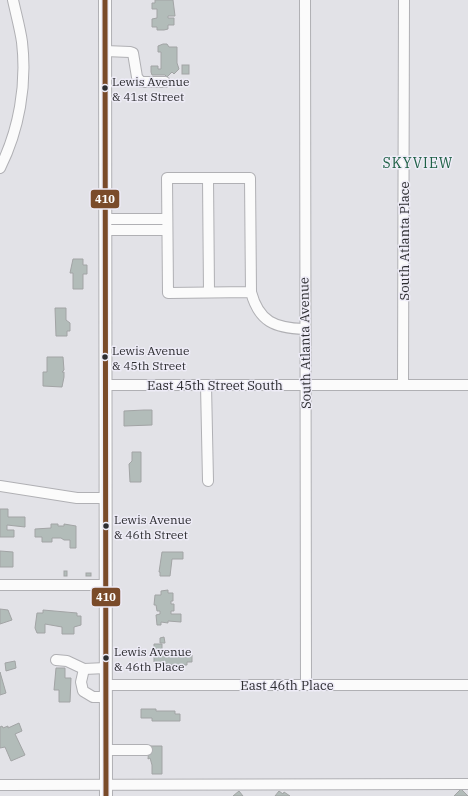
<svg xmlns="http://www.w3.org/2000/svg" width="468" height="796" font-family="'IBM Plex Serif',serif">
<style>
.building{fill:#b2bcb9;stroke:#a2a4a5}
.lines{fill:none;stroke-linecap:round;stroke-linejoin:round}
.minor-casing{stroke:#b0b0b4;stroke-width:12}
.major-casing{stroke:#b0b0b4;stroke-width:14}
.minor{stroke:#fbfbfb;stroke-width:10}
.major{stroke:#fbfbfb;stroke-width:12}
.bus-1-casing{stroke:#eeecf7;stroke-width:8}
.bus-1{stroke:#7a4b2a;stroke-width:5}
.bus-dot{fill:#2d2d31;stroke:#eeecf7;stroke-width:1.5}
.labels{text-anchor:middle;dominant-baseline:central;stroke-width:3;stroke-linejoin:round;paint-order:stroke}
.bus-label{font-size:12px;fill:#2d2d31;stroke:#eeecf7;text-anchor:start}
.street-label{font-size:13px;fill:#2d2d31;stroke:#eeecf7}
.neighbourhood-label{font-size:14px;letter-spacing:1px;fill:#1f6146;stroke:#eeecf7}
.line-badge{stroke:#eeecf7;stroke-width:1.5}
.badge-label{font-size:11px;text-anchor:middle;font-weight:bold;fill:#fff}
</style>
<rect width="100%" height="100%" fill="#e2e2e7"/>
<g class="building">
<path d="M155 0H173L175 16H168V18H174V25H168V29L164 30H157V27H152V19L157 18V9H152V3H155Z"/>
<path d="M163 44H167L169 47H177V63L179 69 174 74 172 72 167 77 165 75H152L151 72V66H158V69H161V52H158V46Z"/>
<rect x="182" y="65" width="7" height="9"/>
<path d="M73 259H83V265H87V274H83V289H73V273H70Z"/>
<path d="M55 308H66V320L70 323V331H67V336H56Z"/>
<path d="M47 357H63L64 370 62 372H64V377L62 387 43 386V372H47Z"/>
<path d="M144 410H152V425L124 426V411Z"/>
<path d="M132 452H141V482H130L129 464 132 461Z"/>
<path d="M0 509H8V517H25V527L7 525V530H14V537H0Z"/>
<path d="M51 524H58V526H64V524L76 526V548H70V540H64L61 538H52V542H42V537H35V529L51 528Z"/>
<path d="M0 551 13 552V567H0Z"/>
<path d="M162 552H183V559H172L170 576H160V572H159Z"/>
<rect x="64" y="571" width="3" height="5"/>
<rect x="86" y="573" width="5" height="3"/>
<path d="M168 590V593H173V601H171V604H174V611H171V614H181V622L168 621V623L161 622V625H157L156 615 160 614V611H157L156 605H154L155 595H161V591Z"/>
<path d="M0 609 8 610 12 620 0 624Z"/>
<path d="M43 610 77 613V616H81V625L74 627V634H62V627L45 624V633H37L35 628 37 613H43Z"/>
<path d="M164 637 165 643H160V638Z"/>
<path d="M154 644H162V653H165V655H192V662H187V665H182V666L154 662Z"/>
<path d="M15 661 16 668 6 671 5 663Z"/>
<path d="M56 668H65V678H71L70 702H59V690H54Z"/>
<path d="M0 672 6 693 0 695Z"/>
<path d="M141 709H156V711H175V714H180V721H152V718H141Z"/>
<path d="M19 723 22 731 15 734 25 755 11 761 5 747 0 748V727L2 726 3 728 8 726V728Z"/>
<path d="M149 746H162V774H152V765L150 758 148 759Z"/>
<path d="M461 789 468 796H454Z"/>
<path d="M239 791 243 796H233Z"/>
<path d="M279 791 283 794 284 792 290 796H275Z"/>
</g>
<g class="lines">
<g class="minor-casing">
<g id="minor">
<path d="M305 0 306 685"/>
<path d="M105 51 130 52 133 53 137 77 141 82H165"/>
<path d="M0 168C19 130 27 85 22 42 20 28 16 14 13 0"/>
<path d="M208 178 209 292"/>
<path d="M106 219H167"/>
<path d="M106 230H167"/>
<path d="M251 292 168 293 167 178H250L251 292C259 322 275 328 304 329"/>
<path d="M105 385H468"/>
<path d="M206 385 208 481"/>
<path d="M403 385 404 0"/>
<path d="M0 486 77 498H105"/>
<path d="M0 585H106"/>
<path d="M56 660 67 661 84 669 106 668"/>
<path d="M84 669 81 682 83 691 93 697H106"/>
<path d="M106 685H468"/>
<path d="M106 750H147"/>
<path d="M0 785 468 784"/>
</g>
</g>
<g class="major-casing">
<path id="major" d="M105 0 106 796"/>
</g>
<use href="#minor" class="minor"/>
<use href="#major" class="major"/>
<g class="bus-1-casing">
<path id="bus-1" d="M105 0 106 796"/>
</g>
<use href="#bus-1" class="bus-1"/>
</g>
<g class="bus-dot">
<circle cx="105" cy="88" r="3.5"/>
<circle cx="105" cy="357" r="3.5"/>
<circle cx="106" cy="526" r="3.5"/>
<circle cx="106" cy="658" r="3.5"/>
</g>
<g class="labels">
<g class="bus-label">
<text x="112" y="81">Lewis Avenue<tspan x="112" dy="15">&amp; 41st Street</tspan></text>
<text x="112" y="350">Lewis Avenue<tspan x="112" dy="15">&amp; 45th Street</tspan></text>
<text x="114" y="519">Lewis Avenue<tspan x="114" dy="15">&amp; 46th Street</tspan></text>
<text x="114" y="651">Lewis Avenue<tspan x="114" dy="15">&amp; 46th Place</tspan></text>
</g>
<g class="street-label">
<text transform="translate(404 241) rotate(-90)">South Atlanta Place</text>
<text transform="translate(305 343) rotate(-91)">South Atlanta Avenue</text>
<text x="215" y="385">East 45th Street South</text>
<text x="287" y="685">East 46th Place</text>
</g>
<g class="neighbourhood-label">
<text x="418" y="163">SKYVIEW</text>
</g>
</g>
<g class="line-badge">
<rect x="90" y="189" width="30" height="20" rx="4" fill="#7a4b2a"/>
<rect x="91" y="587" width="30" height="20" rx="4" fill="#7a4b2a"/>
</g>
<g class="badge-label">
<text x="105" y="203">410</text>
<text x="106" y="601">410</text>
</g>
</svg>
